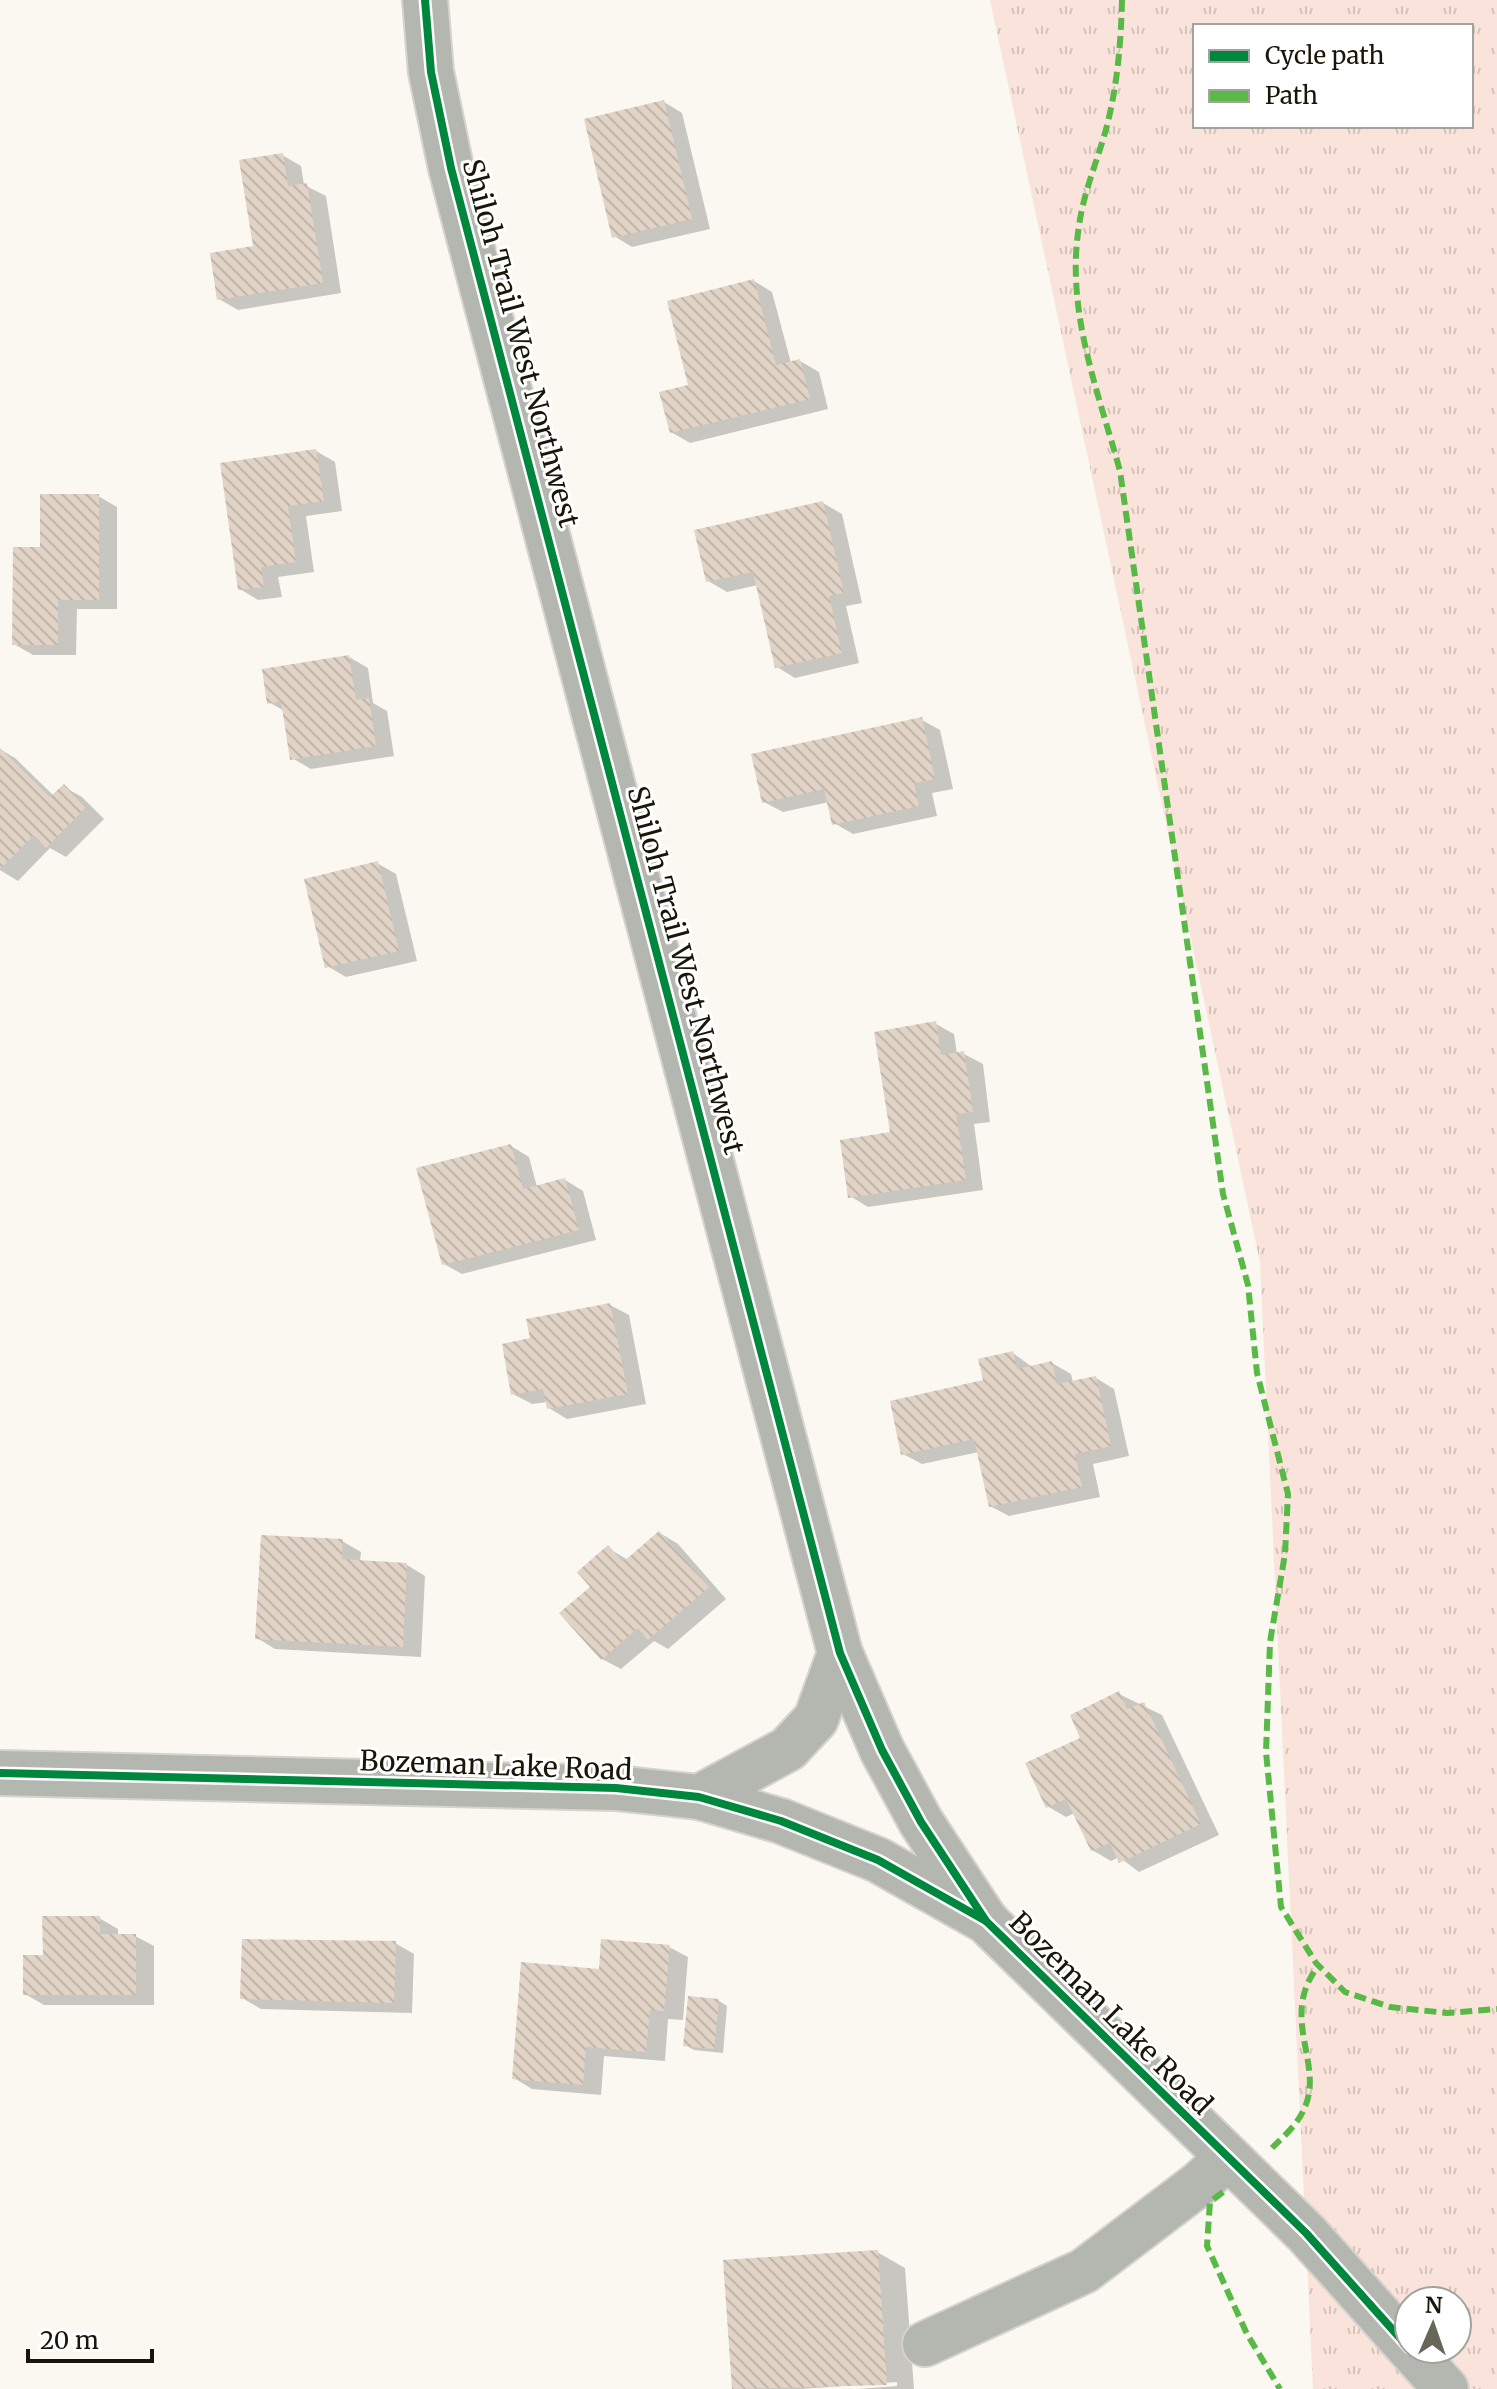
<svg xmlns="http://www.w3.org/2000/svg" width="1497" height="2389" font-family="Merriweather,serif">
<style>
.grass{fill:url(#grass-tufts);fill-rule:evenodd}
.shadow{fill:#0003}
.building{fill:url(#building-back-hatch)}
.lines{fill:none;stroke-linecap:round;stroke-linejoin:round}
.minor-casing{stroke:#d5d3cc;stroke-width:48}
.minor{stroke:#b4b6b0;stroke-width:44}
.quiet{stroke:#58b947;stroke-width:6;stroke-dasharray:12 6;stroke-linecap:butt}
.cycleway-casing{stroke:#fff;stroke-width:13}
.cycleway{stroke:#00873e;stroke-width:8}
.labels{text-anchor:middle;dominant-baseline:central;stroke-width:6;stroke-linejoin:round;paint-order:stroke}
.street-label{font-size:28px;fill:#191608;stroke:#fff}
</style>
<defs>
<pattern id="grass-tufts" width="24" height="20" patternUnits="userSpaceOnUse" patternTransform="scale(2)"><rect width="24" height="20" fill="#f9e3db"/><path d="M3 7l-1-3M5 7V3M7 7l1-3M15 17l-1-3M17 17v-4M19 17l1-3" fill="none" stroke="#d5c2ba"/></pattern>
<pattern id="building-back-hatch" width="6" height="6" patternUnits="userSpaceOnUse" patternTransform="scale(2)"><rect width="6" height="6" fill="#e1d4c6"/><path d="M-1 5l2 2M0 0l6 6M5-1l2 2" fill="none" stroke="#c0b5a9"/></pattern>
</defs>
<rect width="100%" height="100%" fill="#faf8f0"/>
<path class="grass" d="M990 0H1497V2389H1313L1260 1262ZM1195 26H1471V126H1195ZM1409 2301H1457V2349H1409Z"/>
<g class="shadow">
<path d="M664 102 682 113 710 229 632 247 614 236Z"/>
<path d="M282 155 301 166 304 185 326 196 341 293 238 310 219 299 255 247Z"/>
<path d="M754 281 772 292 791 363 800 361 819 372 828 409 690 443 671 432 690 387Z"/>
<path d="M316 451 335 462 342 511 306 516 314 572 278 577 282 597 258 600 240 589Z"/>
<path d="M98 496 117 507V609H77L76 655H33L14 644 42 549Z"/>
<path d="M823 503 842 514 862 603 846 606 859 663 795 678 777 667 758 585 727 592 708 581Z"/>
<path d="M349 657 368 668 373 703 387 711 394 756 311 769 292 758 284 711 269 702Z"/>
<path d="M922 720 940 730 953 789 932 793 937 816 853 834 834 823 829 802 783 812 764 802Z"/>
<path d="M0 749 15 758 54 796 64 787 82 797 104 819 66 857 50 848 18 881 0 870Z"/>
<path d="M377 863 396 874 417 961 346 977 327 966Z"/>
<path d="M936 1024 954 1034 957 1054H964L983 1064 990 1122 974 1124 983 1190 868 1207 850 1196 892 1133Z"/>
<path d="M511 1146 529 1157 537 1187 565 1180 583 1191 596 1240 462 1274 444 1264Z"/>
<path d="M610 1305 629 1315 646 1404 567 1419 549 1408 548 1402 532 1404 513 1394 532 1340Z"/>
<path d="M1013 1353 1032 1367 1052 1363 1071 1374 1073 1383 1096 1378 1114 1389 1129 1456 1093 1464 1100 1497 1009 1516 990 1506 979 1452 922 1464 903 1454Z"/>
<path d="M660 1533 678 1544 726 1599 668 1649 654 1641 621 1669 602 1659 593 1587 608 1548 628 1560Z"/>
<path d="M342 1541 361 1552 360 1562 407 1565 425 1576 421 1657 275 1649 257 1638Z"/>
<path d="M1119 1694 1162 1715 1219 1835 1139 1872 1119 1857 1111 1861 1092 1850 1075 1813 1066 1817 1047 1806 1083 1739Z"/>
<path d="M99 1918 118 1929V1936H135L154 1946V2005H44L25 1994 45 1957Z"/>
<path d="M395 1943 414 1954 412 2013 261 2009 242 1998Z"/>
<path d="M669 1947 688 1957 683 2020 668 2019 665 2061 604 2056 601 2095 532 2089 514 2078 601 1971Z"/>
<path d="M719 2001 727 2006 723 2053 694 2050 685 2045Z"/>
<path d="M877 2252 905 2268 914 2389H858L897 2386V2382L802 2389H734L725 2262Z"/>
</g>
<g class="building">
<path d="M664 100 692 219 612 238 584 119Z"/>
<path d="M283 153 288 186 307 183 323 283 217 300 210 253 253 246 239 160Z"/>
<path d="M754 279 776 365 800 359 810 399 670 433 659 392 688 385 667 301Z"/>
<path d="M316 449 324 501 288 506 296 562 261 567 264 587 238 590 220 463Z"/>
<path d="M40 494H99V600H58V645H12L13 547H40Z"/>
<path d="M823 501 844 593 829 596 842 653 775 668 753 572 706 582 694 530Z"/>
<path d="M349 655 356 700 369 698 376 746 290 760 281 701 267 704 262 669Z"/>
<path d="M922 717 935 779 914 783 919 806 832 825 824 789 762 803 751 754Z"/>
<path d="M0 748 50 797 64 784 86 807 46 848 34 835 0 869Z"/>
<path d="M378 861 399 951 325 968 304 879Z"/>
<path d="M936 1021 941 1055 964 1051 973 1112 956 1114 966 1180 848 1198 840 1140 890 1132 874 1032Z"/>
<path d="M511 1144 523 1189 565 1178 579 1230 442 1265 416 1168Z"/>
<path d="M610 1303 628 1394 547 1409 543 1389 511 1395 502 1344 530 1338 526 1319Z"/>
<path d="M1013 1351 1017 1369 1052 1361 1057 1384 1096 1376 1111 1446 1075 1454 1082 1487 989 1507 974 1439 901 1455 890 1401 983 1380 978 1359Z"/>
<path d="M659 1531 709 1587 648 1640 638 1628 601 1660 559 1613 590 1587 577 1572 608 1545 623 1562Z"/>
<path d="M261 1535 343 1539 342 1559 407 1563 403 1647 255 1639Z"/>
<path d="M1119 1691 1127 1709 1144 1702 1201 1824 1119 1863 1110 1843 1091 1851 1066 1799 1046 1808 1025 1763 1080 1738 1070 1715Z"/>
<path d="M42 1916H100V1934H136V1995H23V1955H43Z"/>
<path d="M242 1939 396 1941 394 2003 240 1999Z"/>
<path d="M601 1939 670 1945 664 2011 650 2010 646 2052 586 2047 583 2085 512 2079 521 1962 599 1969Z"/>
<path d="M688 1996 719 1999 714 2049 683 2046Z"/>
<path d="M878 2250 887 2385 732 2389 723 2260Z"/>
</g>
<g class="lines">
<g class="minor-casing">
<g id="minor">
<path d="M425 0 431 72 451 168 840 1653 882 1750 921 1822 986 1921"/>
<path d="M0 1773 616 1788 699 1797 781 1821 878 1860 986 1921 1306 2233 1409 2348"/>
<path d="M699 1797 788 1749 816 1719 840 1653"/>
<path d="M925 2344 1084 2271 1200 2183 1227 2158"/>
<path d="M1410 2349 1446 2389"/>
</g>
</g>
<use href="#minor" class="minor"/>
<g class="quiet">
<path d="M1122 0C1121 44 1117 90 1105 133 1095 167 1082 197 1078 233 1067 315 1099 394 1120 471L1223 1194 1248 1285 1257 1373 1288 1494 1285 1554 1270 1642 1266 1752 1281 1907 1316 1963 1345 1992 1390 2007 1447 2013 1497 2009"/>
<path d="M1272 2148C1283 2137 1298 2124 1304 2109 1325 2066 1280 2019 1316 1969"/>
<path d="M1223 2192 1210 2202 1207 2246 1247 2334 1280 2389"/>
</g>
<g class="cycleway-casing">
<g id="cycleway">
<path d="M425 0 431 72 451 168 840 1653 882 1750 921 1822 986 1921"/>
<path d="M0 1773 616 1788 699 1797 781 1821 878 1860 986 1921 1306 2233 1409 2348"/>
</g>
</g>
<use href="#cycleway" class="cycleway"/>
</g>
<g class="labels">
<g class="street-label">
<text transform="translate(521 343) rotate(75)">Shiloh Trail West Northwest</text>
<text transform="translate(686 970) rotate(75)">Shiloh Trail West Northwest</text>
<text transform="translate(496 1765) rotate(2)">Bozeman Lake Road</text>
<text transform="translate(1111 2013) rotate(45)">Bozeman Lake Road</text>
</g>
</g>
<rect x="1193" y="24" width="280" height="104" fill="#ffffff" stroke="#a3a29c" stroke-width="2"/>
<rect x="1209" y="50" width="40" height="12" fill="#00873e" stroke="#a3a29c" stroke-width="2"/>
<text x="1265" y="64" font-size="24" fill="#191608">Cycle path</text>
<rect x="1209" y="90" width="40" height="12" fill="#58b947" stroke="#a3a29c" stroke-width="2"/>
<text x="1265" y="104" font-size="24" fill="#191608">Path</text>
<g transform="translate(1433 2325) rotate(2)"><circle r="38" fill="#ffffff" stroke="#a3a29c" stroke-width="2"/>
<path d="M0-6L14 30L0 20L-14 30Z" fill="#686559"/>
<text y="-12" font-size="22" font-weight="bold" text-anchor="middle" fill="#191608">N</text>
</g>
<path d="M28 2349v12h124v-12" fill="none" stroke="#191608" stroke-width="4"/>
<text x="40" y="2349" font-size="24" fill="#191608" stroke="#ffffff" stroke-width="6" paint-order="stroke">20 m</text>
</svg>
